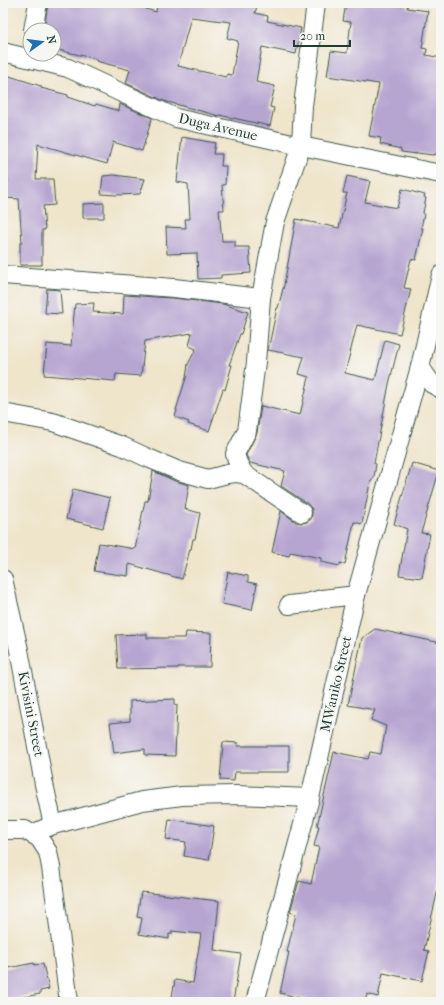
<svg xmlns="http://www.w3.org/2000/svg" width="444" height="1005" font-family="'IM FELL French Canon',serif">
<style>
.building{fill:#b6a5d1;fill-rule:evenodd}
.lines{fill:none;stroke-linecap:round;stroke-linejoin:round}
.minor-casing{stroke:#3e564b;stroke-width:20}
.minor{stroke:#fff;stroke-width:18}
.labels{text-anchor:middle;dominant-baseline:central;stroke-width:4;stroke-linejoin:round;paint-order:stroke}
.street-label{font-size:14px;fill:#1f3d34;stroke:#f6f6f2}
</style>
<rect width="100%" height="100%" fill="#f6f6f2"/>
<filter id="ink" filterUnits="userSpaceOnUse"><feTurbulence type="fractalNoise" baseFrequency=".025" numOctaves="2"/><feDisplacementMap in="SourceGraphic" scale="8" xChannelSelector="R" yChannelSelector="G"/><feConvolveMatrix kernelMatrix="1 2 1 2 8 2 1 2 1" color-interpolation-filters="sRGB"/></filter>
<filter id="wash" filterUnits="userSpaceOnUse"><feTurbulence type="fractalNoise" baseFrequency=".012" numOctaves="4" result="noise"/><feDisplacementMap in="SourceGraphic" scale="16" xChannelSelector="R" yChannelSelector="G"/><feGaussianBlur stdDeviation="0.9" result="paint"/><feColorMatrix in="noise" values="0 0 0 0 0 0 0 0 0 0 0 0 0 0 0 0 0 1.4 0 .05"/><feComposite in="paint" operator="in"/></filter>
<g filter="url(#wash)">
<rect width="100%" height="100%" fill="#efe5cb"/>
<g id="blocks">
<g class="building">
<path d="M48 3H146V9L156 12 157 3H258L255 13 268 16 267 21 301 28 296 54 262 47 256 82 275 86 270 107 274 108 270 126 219 115V116L164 101 126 83 130 70 96 61 97 59 54 49V30H44ZM191 17 231 22 227 38 238 41 232 75 227 74 226 77 178 66Z"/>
<path d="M346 3H408L407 8 428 11 422 48 427 49 426 55 441 58V152L433 155 417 153V154L401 152V149L380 144 381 138 369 136 379 84 327 76 331 51 347 53 351 22 343 21Z"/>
<path d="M3 74 41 86V88L68 95V97L95 106 96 104 119 111 120 104 152 118 142 151 113 142 107 164 38 144 36 179H53L55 205 43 206 45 230H42V265H20V243H22L19 199 6 198 8 179H3Z"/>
<path d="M182 137 215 143 213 154H222L221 166H226L225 185H222L224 210H219L222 241H235V247H249L251 273 221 275V278L198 279 197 253 167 254 166 227 186 228 185 219H190L188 184 177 182Z"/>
<path d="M114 175 145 179 140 194 117 195 101 194 103 176Z"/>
<path d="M347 176 370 181 365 202 397 208 402 189 425 195 424 197 426 198 423 213 424 214 421 228H423L416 260 411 259 404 288 411 289 400 334 357 325 345 373 375 380 385 340 399 344 389 384 374 463 376 464 374 477 370 483 362 524 354 522 345 564 340 563V566L321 562V558L290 552 289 556 272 552 281 511 296 522 302 523 307 522 311 519 312 514V509L308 504 281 486 285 471 250 463 246 455 257 433 261 406 300 415 309 377 299 374 304 357 268 350 277 308H278L284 285 296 219 339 228 347 193H343Z"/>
<path d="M104 203V218H83V204Z"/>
<path d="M47 289 60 290 62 314 45 313Z"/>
<path d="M124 295 173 298 223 304 248 312 241 334H240L229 365H232L225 390 223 389 209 431 188 424 189 422 175 417 177 410H176L186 378 188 364 196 349 189 346 192 333 145 341 141 376 116 374 115 381 44 375 47 344 71 346 75 304 94 303 93 312 123 314Z"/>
<path d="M412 463 439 471 421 533 430 534 422 578 399 575 407 529 394 524Z"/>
<path d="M153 471 175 481 189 485 185 509 200 513 195 539H193L191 549H190L182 579 129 564 128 576 94 571 99 543 135 549 145 501H148Z"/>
<path d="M73 489 110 498 103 528 66 519Z"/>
<path d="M228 572 248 576V582L257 584 252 610 222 604Z"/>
<path d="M375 629 441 643V876L424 950 429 951 422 981 383 973 378 997 367 994 365 1002H316L280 993 289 952H287L296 914 290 912 299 881 311 884 319 847 314 846 319 826H317L334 752 368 759 370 752 381 754 386 726 371 720 375 710 348 705 362 638Z"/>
<path d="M186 632 211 633 210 667H178V668L118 669 116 635 147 634V638H185Z"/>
<path d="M175 699V705H177L175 756 145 755V749L114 753 110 723 130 721V701Z"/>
<path d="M223 742 238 743 237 746H289V772H235L234 781 220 780Z"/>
<path d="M169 819 214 826 209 860 184 856 186 842 166 839Z"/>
<path d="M141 892 219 901 214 950 241 954 233 1002H171L175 980 193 983 201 934 172 931V934H169V939L139 934 142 918 137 917Z"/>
<path d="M34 963V965L43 964 49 989 40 991V994L3 1001V969Z"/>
</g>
</g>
</g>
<g filter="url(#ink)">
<use href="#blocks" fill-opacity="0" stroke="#3e564b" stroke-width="1"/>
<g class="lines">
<g class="minor-casing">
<g id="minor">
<path d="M33 30 38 3"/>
<path d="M3 52 68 68 176 118 301 146 441 174"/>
<path d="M3 275 174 288 261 298"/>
<path d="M441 275 420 367 432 384 441 389"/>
<path d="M3 413 53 422 122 446 148 458 179 471 208 479 227 474 236 473 244 474 302 513"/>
<path d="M244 474 238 463 235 454 247 431 256 362 261 298 275 222 301 146 303 106 316 3"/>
<path d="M3 579 19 650 44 784 53 825"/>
<path d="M289 605 307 603 322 599 356 595"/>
<path d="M3 830H25L39 838 48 852 51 867 69 1002"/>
<path d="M32 834 53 825 142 801 182 796 236 795 310 798"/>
<path d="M255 1002 310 798 356 595 420 367"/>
</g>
</g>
<use href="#minor" class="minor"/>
</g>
</g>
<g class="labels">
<g class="street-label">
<text transform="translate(218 127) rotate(13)">Duga Avenue</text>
<text transform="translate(336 684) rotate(-77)">MWaniko Street</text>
<text transform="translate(31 714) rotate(79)">Kivisini Street</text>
</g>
</g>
<rect width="444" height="1005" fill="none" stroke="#f6f6f2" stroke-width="16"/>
<g transform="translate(42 42) rotate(76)"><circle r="19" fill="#f6f6f2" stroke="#a0aca6"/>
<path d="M0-3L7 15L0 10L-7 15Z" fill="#1f6fb2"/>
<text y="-6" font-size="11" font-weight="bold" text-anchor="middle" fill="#1f3d34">N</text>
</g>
<path d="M294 40v6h56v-6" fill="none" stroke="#1f3d34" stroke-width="2"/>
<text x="300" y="40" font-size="12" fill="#1f3d34" stroke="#f6f6f2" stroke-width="3" paint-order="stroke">20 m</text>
</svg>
